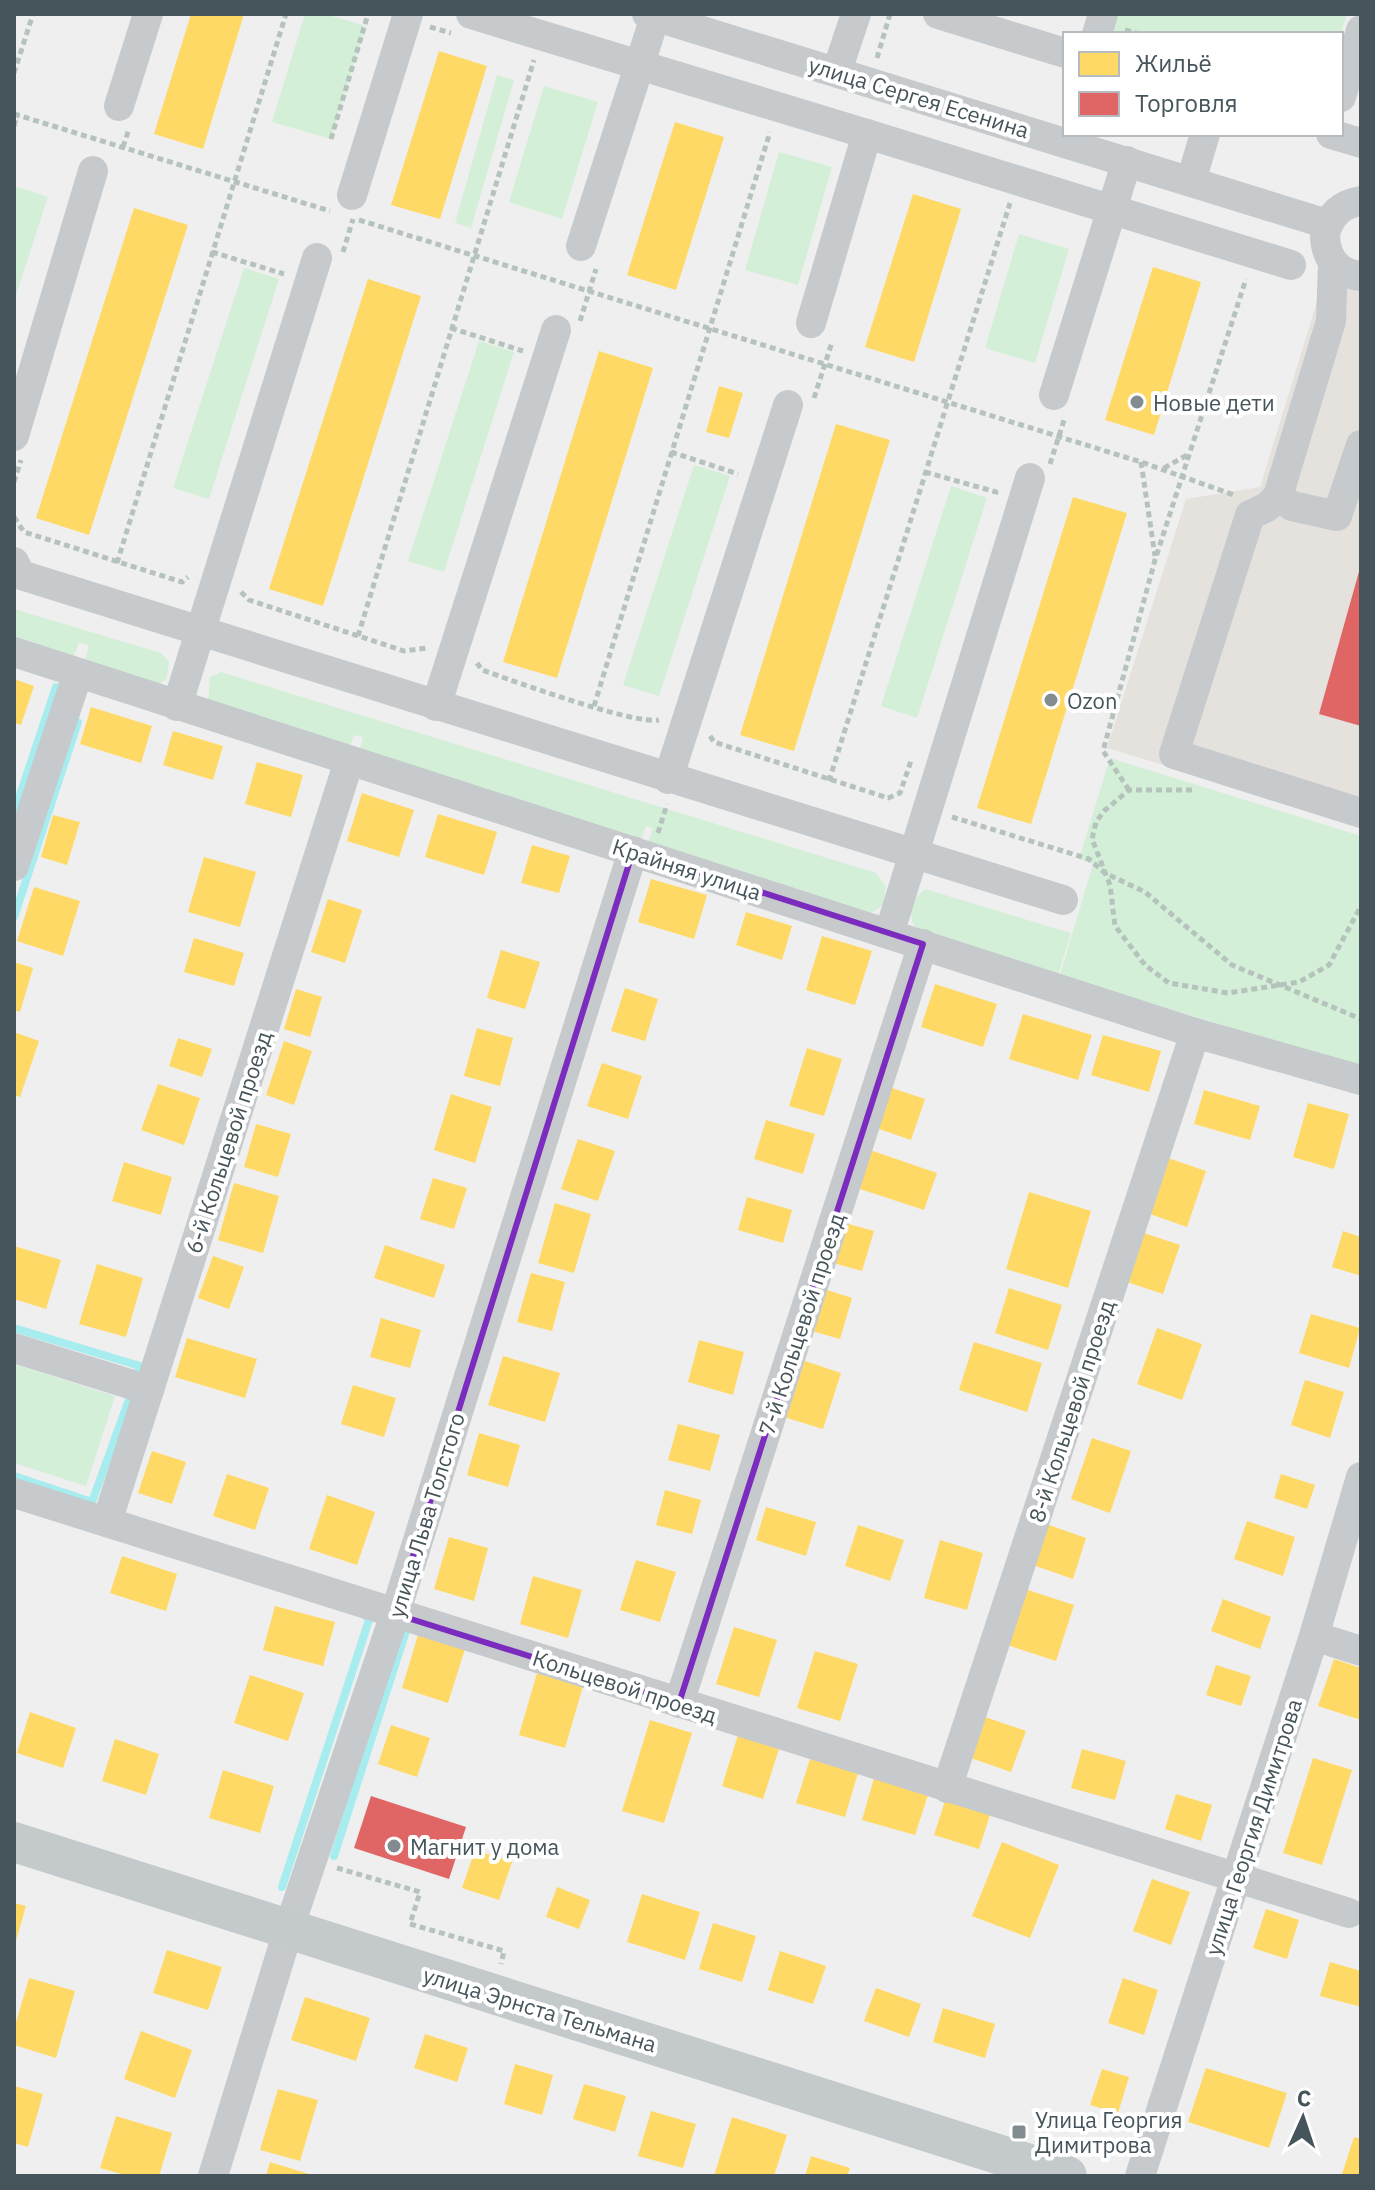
<svg xmlns="http://www.w3.org/2000/svg" width="1375" height="2190" font-family="'IBM Plex Sans',sans-serif">
<style>
.commercial{fill:#e5e1dd}
.green{fill:#d3efd8}
.homes{fill:#ffd966}
.shops{fill:#e06666}
.lines{fill:none;stroke-linecap:round;stroke-linejoin:round}
.stream{stroke:#a7ecee;stroke-width:8}
.path{stroke:#b5c3bc;stroke-width:5;stroke-dasharray:6 4;stroke-linecap:butt}
.minor{stroke:#c6cacc;stroke-width:30}
.major{stroke:#c4c9cb;stroke-width:40}
.marked{fill:none;stroke:#7b2cbf;stroke-width:6;stroke-linejoin:round}
.poi-dot{fill:#828b8f;stroke:#fff;stroke-width:3}
.labels{text-anchor:middle;dominant-baseline:central;stroke-width:8;stroke-linejoin:round;paint-order:stroke}
.street-label{font-size:22px;fill:#46555c;stroke:#fff}
.poi-label{font-size:22px;fill:#46555c;stroke:#fff;text-anchor:start}
</style>
<rect width="100%" height="100%" fill="#f0efef"/>
<path class="commercial" d="M1361 276V825L1107 748 1186 499 1260 487 1323 282Z"/>
<g class="green">
<path d="M305 14H325L366 26 331 139 272 122Z"/>
<path d="M1115 14H1347L1341 34H1108Z"/>
<path d="M497 75 514 80 471 228 455 223Z"/>
<path d="M544 86 598 102 562 219 509 202Z"/>
<path d="M779 152 832 167 798 285 745 270Z"/>
<path d="M14 186 48 197 14 301Z"/>
<path d="M1019 234 1069 249 1035 363 985 348Z"/>
<path d="M244 268 279 279 209 499 173 488Z"/>
<path d="M479 341 514 352 444 572 408 561Z"/>
<path d="M694 465 730 476 659 696 623 685Z"/>
<path d="M951 486 987 498 917 718 881 706Z"/>
<path d="M14 609 161 653 169 662 167 678 157 686 83 666 89 646 79 642 72 662 14 644Z"/>
<path d="M221 672 876 873 886 887 883 905 870 914 648 842 653 828 646 826 641 840 359 752 363 737 354 735 349 749 208 702 210 677Z"/>
<path d="M1110 758 1361 836V1068L1060 975 1093 864 1079 859Z"/>
<path d="M925 889 1071 933 1058 975 917 929C905 917 913 898 925 889Z"/>
<path d="M14 1364 115 1396 86 1486 14 1463Z"/>
</g>
<g class="homes">
<path d="M191 14H244L203 149 154 134Z"/>
<path d="M439 51 487 66 440 219 391 205Z"/>
<path d="M675 122 724 137 676 290 627 275Z"/>
<path d="M913 194 961 209 914 362 865 347Z"/>
<path d="M134 208 188 225 89 535 36 518Z"/>
<path d="M1153 267 1201 282 1154 435 1105 420Z"/>
<path d="M368 279 421 296 323 606 269 589Z"/>
<path d="M599 351 653 368 557 678 503 662Z"/>
<path d="M719 386 743 393 729 438 706 432Z"/>
<path d="M836 424 890 440 794 751 740 735Z"/>
<path d="M1073 497 1127 513 1031 824 977 808Z"/>
<path d="M14 679 34 686 21 725 14 723Z"/>
<path d="M91 707 152 726 141 763 80 744Z"/>
<path d="M173 731 223 746 213 780 163 765Z"/>
<path d="M257 762 303 775 291 817 245 804Z"/>
<path d="M362 793 414 810 399 857 347 841Z"/>
<path d="M438 814 497 832 484 875 425 857Z"/>
<path d="M53 815 80 822 67 865 41 857Z"/>
<path d="M532 845 570 856 559 893 521 883Z"/>
<path d="M204 857 256 872 240 927 188 912Z"/>
<path d="M651 879 707 895 694 939 638 922Z"/>
<path d="M34 887 80 901 63 956 17 941Z"/>
<path d="M328 899 362 910 345 963 311 952Z"/>
<path d="M746 912 792 926 782 960 736 945Z"/>
<path d="M822 936 872 951 855 1005 806 990Z"/>
<path d="M194 938 244 953 234 986 184 972Z"/>
<path d="M501 950 540 962 525 1009 487 998Z"/>
<path d="M14 962 33 968 20 1012 14 1010Z"/>
<path d="M935 984 997 1004 983 1047 921 1027Z"/>
<path d="M625 988 658 999 645 1041 611 1031Z"/>
<path d="M296 989 322 997 310 1037 284 1029Z"/>
<path d="M1023 1014 1092 1035 1078 1080 1009 1059Z"/>
<path d="M477 1028 513 1038 500 1086 464 1076Z"/>
<path d="M14 1032 39 1041 20 1097 14 1095Z"/>
<path d="M1103 1035 1161 1051 1149 1092 1091 1075Z"/>
<path d="M178 1038 212 1049 202 1077 169 1066Z"/>
<path d="M284 1041 312 1051 294 1105 266 1095Z"/>
<path d="M807 1048 842 1059 824 1116 789 1106Z"/>
<path d="M602 1063 642 1076 628 1119 587 1106Z"/>
<path d="M158 1084 200 1098 184 1145 141 1130Z"/>
<path d="M889 1087 925 1099 911 1140 876 1128Z"/>
<path d="M1204 1090 1260 1106 1250 1140 1194 1124Z"/>
<path d="M451 1094 492 1107 475 1163 434 1150Z"/>
<path d="M1308 1103 1349 1114 1334 1169 1293 1157Z"/>
<path d="M766 1120 815 1134 803 1174 754 1159Z"/>
<path d="M256 1124 291 1134 278 1177 244 1167Z"/>
<path d="M578 1139 615 1151 598 1201 561 1189Z"/>
<path d="M870 1150 937 1173 924 1210 857 1188Z"/>
<path d="M1168 1158 1206 1171 1187 1227 1150 1214Z"/>
<path d="M124 1162 172 1177 161 1215 112 1201Z"/>
<path d="M433 1178 467 1188 454 1229 420 1219Z"/>
<path d="M234 1183 279 1196 263 1253 218 1240Z"/>
<path d="M1029 1192 1091 1211 1068 1288 1006 1269Z"/>
<path d="M747 1197 792 1210 783 1243 738 1230Z"/>
<path d="M555 1203 591 1214 574 1273 538 1263Z"/>
<path d="M845 1223 874 1231 862 1271 833 1263Z"/>
<path d="M1343 1231 1361 1237V1276L1332 1267Z"/>
<path d="M1144 1233 1180 1245 1163 1294 1127 1282Z"/>
<path d="M385 1245 445 1265 434 1298 374 1278Z"/>
<path d="M14 1246 61 1260 46 1309 14 1299Z"/>
<path d="M213 1256 244 1267 229 1309 198 1298Z"/>
<path d="M97 1264 143 1278 126 1337 79 1324Z"/>
<path d="M531 1273 565 1282 552 1331 517 1322Z"/>
<path d="M1009 1288 1062 1305 1048 1350 995 1333Z"/>
<path d="M824 1289 852 1298 840 1339 812 1331Z"/>
<path d="M1311 1314 1360 1328 1349 1368 1299 1353Z"/>
<path d="M381 1318 421 1330 410 1368 370 1357Z"/>
<path d="M1157 1328 1202 1344 1182 1400 1137 1384Z"/>
<path d="M187 1338 257 1359 245 1398 175 1377Z"/>
<path d="M699 1340 744 1352 733 1395 688 1382Z"/>
<path d="M974 1342 1042 1363 1027 1412 959 1390Z"/>
<path d="M503 1356 560 1373 545 1422 488 1405Z"/>
<path d="M802 1360 841 1373 823 1429 784 1417Z"/>
<path d="M1305 1380 1344 1392 1330 1438 1291 1425Z"/>
<path d="M353 1385 396 1398 384 1437 341 1424Z"/>
<path d="M678 1424 720 1435 710 1471 668 1460Z"/>
<path d="M479 1433 520 1445 508 1487 467 1475Z"/>
<path d="M1092 1438 1131 1451 1110 1513 1071 1499Z"/>
<path d="M152 1451 186 1462 172 1504 138 1493Z"/>
<path d="M227 1474 269 1488 255 1530 213 1516Z"/>
<path d="M1281 1474 1315 1485 1307 1509 1274 1498Z"/>
<path d="M665 1490 701 1500 692 1534 656 1525Z"/>
<path d="M327 1495 375 1512 357 1565 309 1549Z"/>
<path d="M766 1507 816 1522 806 1556 756 1540Z"/>
<path d="M1247 1521 1295 1537 1283 1576 1234 1559Z"/>
<path d="M1046 1524 1086 1538 1073 1579 1033 1565Z"/>
<path d="M858 1525 904 1540 890 1581 845 1566Z"/>
<path d="M449 1537 488 1548 474 1601 434 1589Z"/>
<path d="M940 1540 983 1553 967 1610 924 1598Z"/>
<path d="M122 1556 177 1574 166 1611 110 1593Z"/>
<path d="M636 1560 676 1572 660 1622 620 1610Z"/>
<path d="M533 1576 582 1590 568 1638 520 1624Z"/>
<path d="M1025 1589 1074 1605 1056 1661 1007 1645Z"/>
<path d="M1223 1599 1271 1617 1260 1649 1211 1631Z"/>
<path d="M275 1606 335 1622 323 1666 263 1650Z"/>
<path d="M734 1627 777 1640 759 1697 716 1684Z"/>
<path d="M418 1635 465 1649 448 1703 402 1688Z"/>
<path d="M815 1651 858 1664 840 1721 797 1708Z"/>
<path d="M1334 1659 1361 1668V1720L1318 1706Z"/>
<path d="M1216 1665 1251 1676 1241 1706 1206 1695Z"/>
<path d="M537 1673 583 1686 565 1748 519 1735Z"/>
<path d="M250 1675 304 1693 288 1741 234 1723Z"/>
<path d="M30 1712 76 1728 63 1768 17 1753Z"/>
<path d="M982 1716 1026 1731 1011 1772 968 1757Z"/>
<path d="M650 1720 692 1733 664 1823 622 1811Z"/>
<path d="M391 1725 430 1738 417 1777 378 1764Z"/>
<path d="M738 1735 779 1749 763 1799 722 1786Z"/>
<path d="M115 1739 159 1754 146 1795 102 1781Z"/>
<path d="M1082 1749 1126 1761 1115 1800 1071 1788Z"/>
<path d="M1313 1758 1352 1770 1322 1865 1283 1853Z"/>
<path d="M810 1759 858 1773 845 1817 796 1803Z"/>
<path d="M223 1770 274 1786 260 1833 209 1818Z"/>
<path d="M874 1778 928 1795 915 1835 862 1820Z"/>
<path d="M1176 1794 1212 1805 1201 1841 1165 1829Z"/>
<path d="M945 1801 990 1815 979 1849 934 1835Z"/>
<path d="M1002 1842 1059 1865 1030 1938 972 1916Z"/>
<path d="M475 1850 512 1862 499 1900 462 1888Z"/>
<path d="M1152 1879 1190 1892 1171 1945 1133 1931Z"/>
<path d="M557 1887 590 1900 579 1929 546 1917Z"/>
<path d="M642 1894 700 1912 685 1960 627 1942Z"/>
<path d="M14 1903 26 1906 15 1944H14Z"/>
<path d="M1266 1909 1299 1920 1287 1959 1253 1948Z"/>
<path d="M713 1923 756 1936 742 1982 699 1969Z"/>
<path d="M167 1950 222 1967 208 2010 153 1993Z"/>
<path d="M780 1951 826 1966 813 2004 768 1990Z"/>
<path d="M1330 1962 1361 1971V2007L1320 1996Z"/>
<path d="M29 1978 75 1991 56 2058 14 2045V2029Z"/>
<path d="M1123 1978 1158 1990 1144 2035 1108 2023Z"/>
<path d="M876 1988 921 2004 909 2037 864 2021Z"/>
<path d="M305 1997 370 2018 356 2061 291 2040Z"/>
<path d="M943 2008 995 2024 985 2058 933 2042Z"/>
<path d="M141 2031 192 2050 175 2098 124 2079Z"/>
<path d="M425 2034 468 2048 457 2082 414 2068Z"/>
<path d="M515 2064 553 2075 542 2115 504 2104Z"/>
<path d="M1206 2068 1287 2093 1269 2148 1188 2122Z"/>
<path d="M1102 2069 1129 2077 1118 2113 1090 2105Z"/>
<path d="M584 2084 626 2096 615 2132 573 2119Z"/>
<path d="M14 2086 43 2094 28 2147 14 2143Z"/>
<path d="M278 2089 318 2100 300 2161 260 2150Z"/>
<path d="M651 2111 696 2124 683 2168 638 2156Z"/>
<path d="M116 2116 172 2133 159 2176H128L100 2168Z"/>
<path d="M732 2117 787 2135 774 2176H714Z"/>
<path d="M1354 2137 1361 2139V2176H1348L1342 2174Z"/>
<path d="M811 2156 850 2168 847 2176H805Z"/>
<path d="M270 2162 312 2175V2176H266Z"/>
</g>
<g class="shops">
<path d="M1360 568H1361V726L1319 714Z"/>
<path d="M371 1796 466 1827 449 1879 354 1848Z"/>
</g>
<g class="lines">
<g class="stream">
<path d="M14 813 56 687"/>
<path d="M14 917 78 722"/>
<path d="M14 1328 140 1366 136 1380"/>
<path d="M14 1476 92 1502 132 1391"/>
<path d="M334 1856 405 1634"/>
<path d="M282 1887 370 1617 366 1616"/>
</g>
<g class="path">
<path d="M430 27 451 33"/>
<path d="M1125 30 1139 34"/>
<path d="M877 58 890 14"/>
<path d="M14 73 33 14"/>
<path d="M14 114 330 211"/>
<path d="M14 126 17 115"/>
<path d="M331 139 368 14"/>
<path d="M123 147 129 129"/>
<path d="M359 220 1141 462 1234 495"/>
<path d="M212 252 284 274"/>
<path d="M343 252 353 219"/>
<path d="M580 321 596 269"/>
<path d="M451 328 523 351"/>
<path d="M814 398 832 342"/>
<path d="M671 452 738 474"/>
<path d="M1141 462 1155 556"/>
<path d="M1050 464 1065 417"/>
<path d="M1164 468 1189 454"/>
<path d="M925 472 996 492 995 497"/>
<path d="M14 482 21 460"/>
<path d="M14 517 24 532 182 582 188 577"/>
<path d="M117 563 286 14"/>
<path d="M241 592 249 600 404 651 427 648"/>
<path d="M358 636 534 60"/>
<path d="M477 663 482 670C514 681 634 725 659 720"/>
<path d="M594 706 770 132"/>
<path d="M710 736 714 742 888 798 900 793 912 758"/>
<path d="M829 781 1010 203"/>
<path d="M1129 790 1103 751 1155 560 1246 279"/>
<path d="M1192 790H1129L1104 811 1096 822 1092 839 1110 885 1115 926 1145 965 1169 983 1228 993 1299 982 1329 965 1361 906"/>
<path d="M952 817 1089 859 1105 873 1145 892 1232 965 1361 1019"/>
<path d="M658 833 667 804"/>
<path d="M337 1868 420 1892 410 1924 504 1951 501 1964"/>
</g>
<g class="minor">
<path d="M471 14 867 134"/>
<path d="M647 14 1327 224"/>
<path d="M938 14 1065 53"/>
<path d="M1097 34 1103 14"/>
<path d="M837 71 856 14"/>
<path d="M1341 97 1361 30"/>
<path d="M119 106 148 14"/>
<path d="M1331 134 1361 143"/>
<path d="M1191 181 1205 134"/>
<path d="M352 195 408 14"/>
<path d="M1361 201C1341 204 1330 215 1325 234 1325 257 1337 274 1361 276"/>
<path d="M581 246 655 17"/>
<path d="M1333 263 1331 321 1278 496 1267 507 1250 515 1174 754 1361 813"/>
<path d="M811 323 867 134 1291 265"/>
<path d="M1054 395 1127 161"/>
<path d="M14 436 93 171"/>
<path d="M1278 496 1292 506 1337 516 1361 445"/>
<path d="M14 562 21 575 1063 900"/>
<path d="M14 652 1195 1033 1361 1080"/>
<path d="M177 706 317 258"/>
<path d="M436 706 556 330"/>
<path d="M668 779 788 405"/>
<path d="M14 866 78 673"/>
<path d="M889 934 1030 478"/>
<path d="M14 1348 149 1390"/>
<path d="M14 1493 1349 1913"/>
<path d="M107 1522 349 761"/>
<path d="M1314 1636 1361 1651"/>
<path d="M679 1703 923 944"/>
<path d="M947 1788 1195 1033"/>
<path d="M213 2176 288 1931 395 1614 633 851"/>
<path d="M1140 2176 1314 1636 1361 1477"/>
</g>
<path class="major" d="M14 1842 1067 2176"/>
</g>
<path class="marked" d="M633 851 923 944 679 1703 395 1614Z"/>
<g class="poi-dot">
<circle cx="1137" cy="402" r="8"/>
<circle cx="1051" cy="700" r="8"/>
<circle cx="394" cy="1846" r="8"/>
<rect x="1011" y="2124" width="16" height="16" rx="4"/>
</g>
<g class="labels">
<g class="street-label">
<text transform="translate(919 97) rotate(17)">улица Сергея Есенина</text>
<text transform="translate(687 869) rotate(18)">Крайняя улица</text>
<text transform="translate(228 1142) rotate(-72)">6-й Кольцевой проезд</text>
<text transform="translate(801 1324) rotate(-72)">7-й Кольцевой проезд</text>
<text transform="translate(1071 1411) rotate(-72)">8-й Кольцевой проезд</text>
<text transform="translate(426 1515) rotate(-73)">улица Льва Толстого</text>
<text transform="translate(625 1686) rotate(18)">Кольцевой проезд</text>
<text transform="translate(1253 1827) rotate(-72)">улица Георгия Димитрова</text>
<text transform="translate(540 2009) rotate(17)">улица Эрнста Тельмана</text>
</g>
<g class="poi-label">
<text x="1153" y="402">Новые дети</text>
<text x="1067" y="700">Ozon</text>
<text x="410" y="1846">Магнит у дома</text>
<text x="1035" y="2119">Улица Георгия<tspan x="1035" dy="25">Димитрова</tspan></text>
</g>
</g>
<rect width="1375" height="2190" fill="none" stroke="#46555c" stroke-width="32"/>
<rect x="1063" y="32" width="280" height="104" fill="#ffffff" stroke="#b5bbbe" stroke-width="2"/>
<rect x="1079" y="52" width="40" height="24" fill="#ffd966" stroke="#b5bbbe" stroke-width="2"/>
<text x="1135" y="72" font-size="24" fill="#46555c">Жильё</text>
<rect x="1079" y="92" width="40" height="24" fill="#e06666" stroke="#b5bbbe" stroke-width="2"/>
<text x="1135" y="112" font-size="24" fill="#46555c">Торговля</text>
<g transform="translate(1303 2118) rotate(3)" stroke="#ffffff" stroke-width="6" paint-order="stroke">
<path d="M0-6L14 30L0 20L-14 30Z" fill="#46555c"/>
<text y="-12" font-size="22" font-weight="bold" text-anchor="middle" fill="#46555c">С</text>
</g>
</svg>
